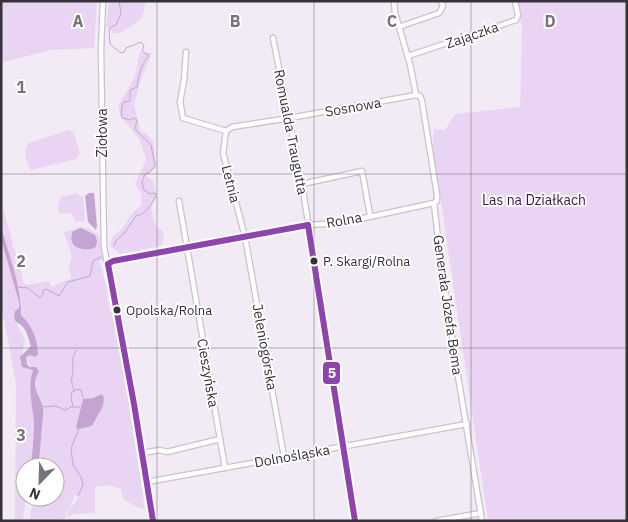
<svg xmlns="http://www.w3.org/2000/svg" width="628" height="522" font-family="'IBM Plex Sans',sans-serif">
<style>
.green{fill:#ead4f3;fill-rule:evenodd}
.water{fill:#c4a5d1}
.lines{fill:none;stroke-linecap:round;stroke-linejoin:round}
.stream{stroke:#c4a5d1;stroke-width:1}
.minor-casing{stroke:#c9c3cc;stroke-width:7}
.minor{stroke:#fdfcfe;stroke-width:4.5}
.bus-1-casing{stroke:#fff;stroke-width:10}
.bus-1{stroke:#8e44ad;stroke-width:6}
.grid{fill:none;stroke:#78727b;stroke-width:1;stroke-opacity:0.55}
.bus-dot{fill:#373139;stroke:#fff;stroke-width:2}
.labels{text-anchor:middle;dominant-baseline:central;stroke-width:4;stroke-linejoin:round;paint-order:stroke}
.bus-label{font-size:13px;fill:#373139;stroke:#fff;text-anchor:start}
.street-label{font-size:14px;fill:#373139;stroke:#fff}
.park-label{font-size:14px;fill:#451056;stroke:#fff}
.grid-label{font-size:16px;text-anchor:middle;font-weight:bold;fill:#78727b;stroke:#fff;stroke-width:4;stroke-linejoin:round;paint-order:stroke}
.line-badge{stroke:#fff;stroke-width:2}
.badge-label{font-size:14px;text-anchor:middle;font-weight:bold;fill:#fff}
</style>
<rect width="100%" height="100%" fill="#f2eaf5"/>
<g class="green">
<path d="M1 1H97L94 48 50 50 1 63Z"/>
<path d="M109 1H146L142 18 121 33H114L106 26Z"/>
<path d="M517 1H627V521H488L433 147 434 129 445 130 455 114 520 107 522 26Z"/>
<path d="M140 52 152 53 142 76 134 105 141 133 144 132 153 141 157 167 145 176 153 180 157 197 151 207 156 227 162 230 164 237 161 246 120 254 110 246 113 236C127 228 128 214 141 205L142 195 135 184 146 160 140 140 121 116 118 106 135 77Z"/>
<path d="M69 130 73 132 80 153 76 159 31 170C25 162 23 151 29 143Z"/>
<path d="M77 193 79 196H83L85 221 75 222 72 213 60 214C56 206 59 204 61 197Z"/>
<path d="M1 201 2 211H4L13 244 12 245V247H14L24 283 27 285 49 281 51 287 71 278 69 266 72 257 64 232 76 229V227L88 228 99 235 103 260 99 261 107 288 108 302 114 323 128 397 145 510 137 507 123 499 121 489 109 485 95 487V513L75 514 68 517 66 515 80 496 78 495 74 496 70 508 65 514 66 518 55 521H29L34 497H55V467H38C41 450 41 433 43 416 46 397 27 395 39 371 32 367 27 365 26 356L30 355 33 331 30 325 21 315 18 288 1 227ZM81 228 95 235 82 249 76 247 73 231 77 229ZM93 398 103 406 92 427H76L83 399Z"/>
<path d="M1 239 19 302 16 322 25 340 20 362 33 370 31 398 33 407 34 431 31 467H25V497H26L23 521H15L16 383 1 304Z"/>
</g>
<g class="water">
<path d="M89 193H94L97 226 96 230 88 222 85 196Z"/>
<path d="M1 227C9 255 21 285 21 315 33 326 37 339 38 354L35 357 30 355 26 357 27 364 30 367H36L39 371C27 392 46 397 43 416 41 433 41 450 38 467H31C32 453 34 438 34 424 33 406 27 388 33 370L22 367 20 357 31 346C27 335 27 327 16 322L14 318 15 311 19 308V302L1 239Z"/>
<path d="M81 228 95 235 97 241 96 247C83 253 66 247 73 231Z"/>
<path d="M102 394 104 398 103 406 92 426 78 429 76 427 83 399 93 398Z"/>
</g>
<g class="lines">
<g class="stream">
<path d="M114 246 116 241 125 232 136 216C146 214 153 204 156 194L153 193 150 194 144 190 142 182 145 174 150 172 155 166 151 145 135 129 137 120 133 118 130 120 122 118C121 113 121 107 124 102L130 101V90L137 87C138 77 141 65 148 57V55L142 51 144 46 141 42 126 48 124 52 121 53 110 44 109 30 111 27 116 25 121 14 119 1"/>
<path d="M18 287 28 288 40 298 43 294V290L46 289 59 296 68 282 90 276 93 261 101 257"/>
<path d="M74 390C70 380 72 380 73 370 73 361 71 358 77 350"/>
<path d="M42 407 56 406 65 410 73 406 71 398 72 392 78 389 81 390 83 398"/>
<path d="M73 407H80"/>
<path d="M78 496 83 485 81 477 73 465 71 449 79 428"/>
</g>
<g class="minor-casing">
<g id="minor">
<path d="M103 1 101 49 104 247 134 404 153 521"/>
<path d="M394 1 395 13 410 64 416 95"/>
<path d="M399 27 439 13 443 6 441 1"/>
<path d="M273 38 302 184 355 521"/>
<path d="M186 52 184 80 180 102 183 118 226 131"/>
<path d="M408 56 516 20 518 15 515 1"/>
<path d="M416 95 420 96 422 101 437 195V201L434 203 440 257 457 370 482 521"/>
<path d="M226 131 223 153 245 237 284 457"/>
<path d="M226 131 232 127 290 118 416 95"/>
<path d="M302 184 362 171 370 215"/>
<path d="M179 201 225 468"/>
<path d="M108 264 113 261 308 225 341 223 434 203"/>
<path d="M142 453 160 450 167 452 220 439"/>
<path d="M147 482 467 424"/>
<path d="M436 521 481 513"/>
</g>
</g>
<use href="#minor" class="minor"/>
<g class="bus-1-casing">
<g id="bus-1">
<path d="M308 225 355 521"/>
<path d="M108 264 134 404 153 521"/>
<path d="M108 264 113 261 308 225"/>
</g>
</g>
<use href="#bus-1" class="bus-1"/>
</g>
<path class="grid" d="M157 1V521M314 1V521M471 1V521M1 174H627M1 348H627"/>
<g class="bus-dot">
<circle cx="314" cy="261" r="4.5"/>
<circle cx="117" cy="310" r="4.5"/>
</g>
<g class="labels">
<g class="bus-label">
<text x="323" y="261">P. Skargi/Rolna</text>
<text x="126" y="310">Opolska/Rolna</text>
</g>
<g class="street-label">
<text transform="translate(472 35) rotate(-19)">Zajączka</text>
<text transform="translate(353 107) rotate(-10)">Sosnowa</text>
<text transform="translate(291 132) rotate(79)">Romualda Traugutta</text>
<text transform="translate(102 133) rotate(-90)">Ziołowa</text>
<text transform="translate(231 184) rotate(76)">Letnia</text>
<text transform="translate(344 220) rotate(-10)">Rolna</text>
<text transform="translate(448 305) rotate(82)">Generała Józefa Bema</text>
<text transform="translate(265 347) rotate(80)">Jeleniogórska</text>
<text transform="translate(208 373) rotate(80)">Cieszyńska</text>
<text transform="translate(292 456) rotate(-10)">Dolnośląska</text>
</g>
<g class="park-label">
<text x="534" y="200">Las na Działkach</text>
</g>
</g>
<g class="grid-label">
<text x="78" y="27">A</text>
<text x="235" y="27">B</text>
<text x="392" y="27">C</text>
<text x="550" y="27">D</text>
<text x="21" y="93">1</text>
<text x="21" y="267">2</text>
<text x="21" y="441">3</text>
</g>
<rect class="line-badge" x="322" y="361" width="19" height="24" rx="5" fill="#8e44ad"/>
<g class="badge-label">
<text x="332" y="378">5</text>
</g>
<rect width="628" height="522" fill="none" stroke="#373139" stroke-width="5"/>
<g transform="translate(40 482) rotate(203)"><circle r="24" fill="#ffffff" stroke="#afadb0"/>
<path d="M0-4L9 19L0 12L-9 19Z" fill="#78727b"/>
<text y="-8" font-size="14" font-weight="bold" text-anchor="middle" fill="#373139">N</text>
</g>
</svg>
